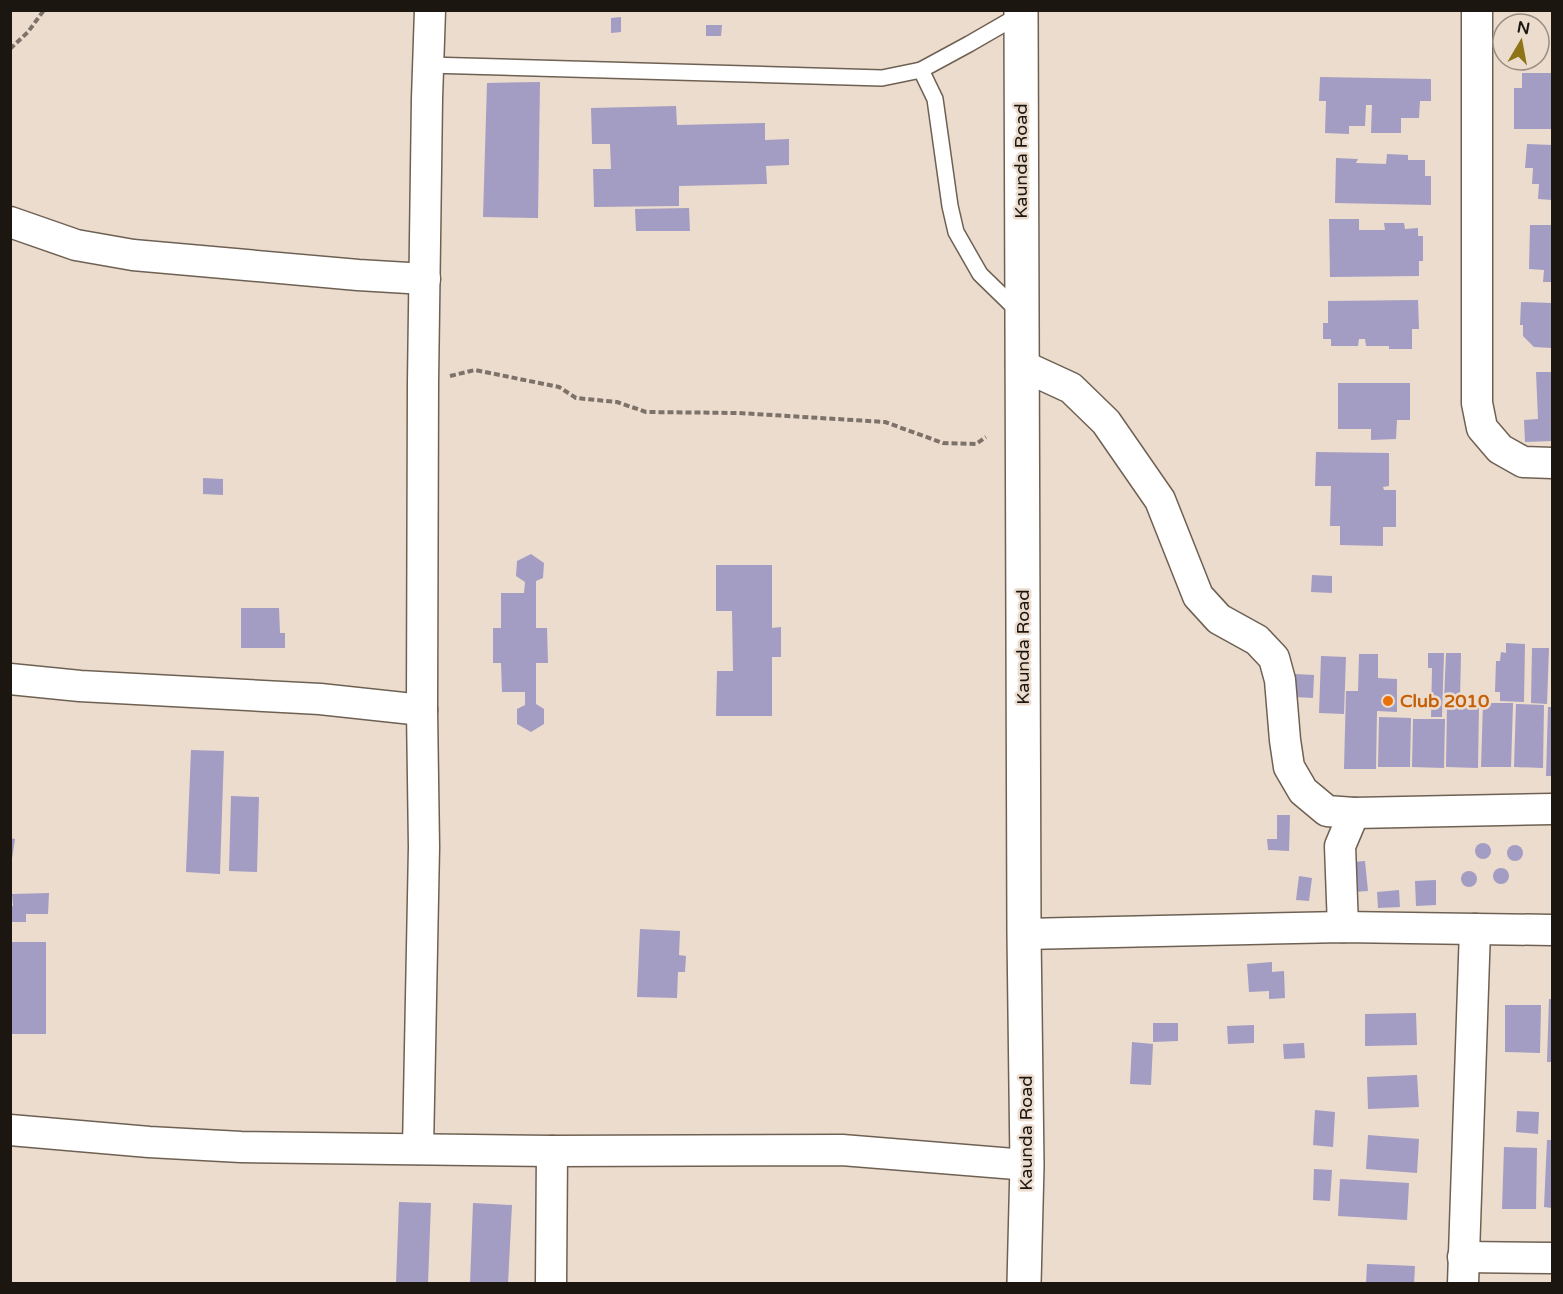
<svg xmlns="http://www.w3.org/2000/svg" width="1563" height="1294" font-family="'Varela Round',sans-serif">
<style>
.building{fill:#a39cc3}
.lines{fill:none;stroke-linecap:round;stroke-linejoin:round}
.service-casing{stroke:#6e6153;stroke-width:18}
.minor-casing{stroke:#6e6153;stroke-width:33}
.secondary-casing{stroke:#6e6153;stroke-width:36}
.path{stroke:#7d7269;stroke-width:4;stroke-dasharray:6 3;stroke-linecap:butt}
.service{stroke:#fff;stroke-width:15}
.minor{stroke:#fff;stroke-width:30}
.secondary{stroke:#fff;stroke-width:33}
.food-dot{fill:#e8710a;stroke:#ecdccd;stroke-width:2}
.labels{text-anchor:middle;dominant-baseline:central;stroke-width:5;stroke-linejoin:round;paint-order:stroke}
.street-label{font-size:18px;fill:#1c1611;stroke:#ecdccd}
.food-label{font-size:18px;font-weight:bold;fill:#c56008;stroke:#ecdccd;text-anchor:start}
</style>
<rect width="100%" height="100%" fill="#ecdccd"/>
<g class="building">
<path d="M621 17V32L611 33V18Z"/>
<path d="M706 25H722L721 36H706Z"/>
<path d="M1522 73H1552V129H1514V88H1522Z"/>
<path d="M1320 77 1431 79V101H1420L1419 118H1401V133H1371L1372 105H1366L1365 126H1349V134L1325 133 1326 101H1319Z"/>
<path d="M540 82 538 218 483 217 487 83Z"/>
<path d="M676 106 677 125 765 123V140L789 139V165L766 166 767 184 679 186V206L594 207 593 169H611L610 144H592L591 108Z"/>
<path d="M1527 144 1552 145V200L1538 199 1539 184H1532L1533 168H1525Z"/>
<path d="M1387 154 1408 155V160H1425V176H1431V205L1335 203 1336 158 1358 159 1356 163 1386 164Z"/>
<path d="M689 208 690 231H636L635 209Z"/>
<path d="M1329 219H1359V230H1385L1384 223H1404L1405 229 1418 228V236H1423V261H1419V276L1330 277Z"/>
<path d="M1530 225H1552V282H1543L1544 270 1529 269Z"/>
<path d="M1418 300 1419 329H1412V349H1389V346H1366L1365 339H1359L1358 346H1331V339H1323V323H1328V301Z"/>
<path d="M1521 302 1552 303V348L1534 347 1523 336V325H1520Z"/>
<path d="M1536 372H1552V441L1525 442 1524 420 1538 419Z"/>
<path d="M1338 383H1410V420H1397L1396 439 1371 440V429H1338Z"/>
<path d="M1316 452 1389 453V486L1383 487 1384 490H1396V527H1383V546L1340 545V526H1330L1331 486H1315Z"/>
<path d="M203 478 223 479V495L203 494Z"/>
<path d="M531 554 544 563 543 578 536 581V628H547L548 663H536V704L544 709V724L531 732 517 724V709L525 705V692H502L501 663H493V628H501V593H524L525 582 516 576 517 561Z"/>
<path d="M716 565H772V628L781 627V657H772V716H716L717 671H733L732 611H716Z"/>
<path d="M1312 575 1332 576V593L1311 592Z"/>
<path d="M241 608H279L280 633H285V648H241Z"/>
<path d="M1506 643 1525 644 1524 702 1500 701V692H1495L1496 661H1500L1501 652 1506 653Z"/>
<path d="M1532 648H1549L1547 704 1531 703Z"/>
<path d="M1428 653H1444L1442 717H1431L1432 668H1428Z"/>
<path d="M1446 653H1461L1460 700H1444Z"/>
<path d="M1359 654H1378V678L1397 679V712L1377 711 1376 769H1344L1346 691H1358Z"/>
<path d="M1321 656 1346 657 1344 714 1319 713Z"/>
<path d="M1295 674 1314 675 1313 698 1294 697Z"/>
<path d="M1447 703 1479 704 1478 768 1446 767Z"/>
<path d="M1483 703H1513L1511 767H1481Z"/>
<path d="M1516 704 1544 705 1543 768 1514 767Z"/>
<path d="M1548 707H1552V776H1546Z"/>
<path d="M1379 717 1411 718 1410 767H1378Z"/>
<path d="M1413 719H1445L1444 768 1412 767Z"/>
<path d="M191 750 224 751 220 874 186 872Z"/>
<path d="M231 796 259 797 257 872 229 871Z"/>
<path d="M1277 815H1290L1289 851 1268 850 1267 839H1277Z"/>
<path d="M10 838 15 839 12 859H10Z"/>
<circle cx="1483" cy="851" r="8"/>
<circle cx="1515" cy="853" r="8"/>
<path d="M1365 861 1368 891 1354 892 1352 862Z"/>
<circle cx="1501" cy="876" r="8"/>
<circle cx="1469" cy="879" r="8"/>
<path d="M1299 876 1312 878 1309 901 1296 900Z"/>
<path d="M1436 880V905L1416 906 1415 881Z"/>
<path d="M1399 890 1400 907 1378 908 1377 892Z"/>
<path d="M49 893 48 914H26V922H10V906H13L12 894Z"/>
<path d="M640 929 680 931 679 955 686 956 685 972H678L677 998 637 997Z"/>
<rect x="10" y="942" width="36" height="92"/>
<path d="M1272 962V972L1284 971 1285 998 1269 999V991L1249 992 1247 964Z"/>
<path d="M1549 999H1552V1062H1547Z"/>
<path d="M1505 1005H1541L1540 1053 1505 1052Z"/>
<path d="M1416 1013 1417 1045 1365 1046V1014Z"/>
<path d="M1153 1023H1178V1041L1153 1042Z"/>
<path d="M1254 1025V1043L1228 1044 1227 1026Z"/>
<path d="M1132 1042 1153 1044 1151 1085 1130 1084Z"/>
<path d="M1304 1043 1305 1058 1284 1059 1283 1044Z"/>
<path d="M1417 1075 1419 1107 1368 1109 1367 1077Z"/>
<path d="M1315 1110 1335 1112 1333 1147 1313 1145Z"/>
<path d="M1517 1111 1539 1112 1538 1134 1516 1132Z"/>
<path d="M1368 1135 1419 1139 1417 1173 1366 1169Z"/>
<path d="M1547 1140H1552V1208L1544 1207Z"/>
<path d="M1504 1147 1537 1148 1536 1209H1502Z"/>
<path d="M1314 1169 1332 1170 1330 1201 1313 1200Z"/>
<path d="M1340 1179 1409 1183 1407 1220 1338 1216Z"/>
<path d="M399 1202 431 1203 428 1284H396Z"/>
<path d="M473 1203 512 1205 508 1284H470Z"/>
<path d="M1367 1264 1415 1266 1414 1284H1366Z"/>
</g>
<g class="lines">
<g class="service-casing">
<g id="service">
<path d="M428 65 882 78 921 70 969 44 1021 14"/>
<path d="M921 70 935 99 950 206 956 232 980 274 1019 312"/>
</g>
</g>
<g class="minor-casing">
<g id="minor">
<path d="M1477 10V403L1482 428 1500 449 1523 462 1552 463"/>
<path d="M10 222 76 245 133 255 358 275 425 279"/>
<path d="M1021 365 1071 388 1106 422 1160 500 1198 596 1219 619 1257 640 1274 658 1280 680 1285 740 1289 767 1303 791 1327 811 1354 813 1552 809"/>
<path d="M10 679 80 686 320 699 422 710"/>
<path d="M1343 927 1340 846 1354 813"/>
<path d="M1024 934 1343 927 1552 930"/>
<path d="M10 1130 149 1142 241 1147 552 1151 842 1150 1027 1165"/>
<path d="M418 1149 424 847 422 710 423 382 427 99 430 10"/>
<path d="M1463 1257 1552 1258"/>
<path d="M551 1284 552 1151"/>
<path d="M1463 1284 1475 929"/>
</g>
</g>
<g class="secondary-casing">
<path id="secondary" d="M1021 10 1024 934 1027 1165 1024 1284"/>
</g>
<g class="path">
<path d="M10 49 28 32 44 10"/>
<path d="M450 376 475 370 559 387 576 398 617 402 646 412 739 413 885 422 943 443 976 444 986 437"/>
</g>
<use href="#service" class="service"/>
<use href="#minor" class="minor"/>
<use href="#secondary" class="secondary"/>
</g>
<circle class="food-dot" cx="1388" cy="701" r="6"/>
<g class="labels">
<g class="street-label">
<text transform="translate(1021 161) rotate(-90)">Kaunda Road</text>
<text transform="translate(1023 647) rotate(-90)">Kaunda Road</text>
<text transform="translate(1026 1133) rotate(-90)">Kaunda Road</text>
</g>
<g class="food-label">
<text x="1400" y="701">Club 2010</text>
</g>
</g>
<rect width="1563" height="1294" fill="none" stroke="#1c1611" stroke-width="24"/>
<g transform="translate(1521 42) rotate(10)"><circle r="28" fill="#ecdccd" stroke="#998d82" stroke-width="1.5"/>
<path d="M0-4.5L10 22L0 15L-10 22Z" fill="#8c7417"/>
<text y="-9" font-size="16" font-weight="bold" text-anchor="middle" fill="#1c1611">N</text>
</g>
</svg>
